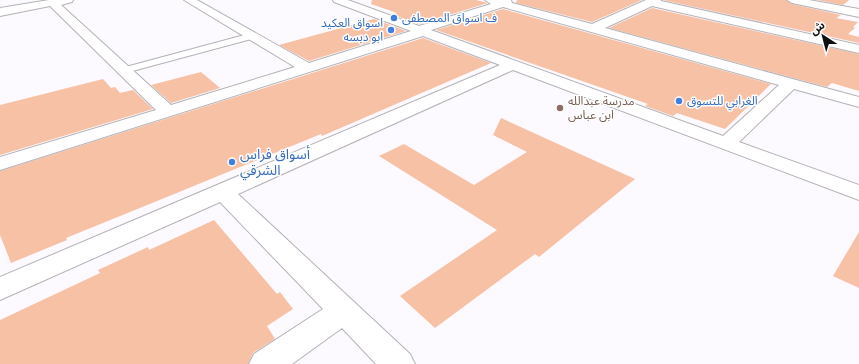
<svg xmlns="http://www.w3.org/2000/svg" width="859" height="364" font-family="'Roboto Condensed','Noto Sans Arabic',sans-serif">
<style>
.building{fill:#f7c1a5}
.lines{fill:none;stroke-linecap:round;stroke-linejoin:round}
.lane-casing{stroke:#b4b2b6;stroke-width:2}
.street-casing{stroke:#b4b2b6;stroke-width:2}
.lane{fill:#fff;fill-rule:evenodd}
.street{fill:#fff;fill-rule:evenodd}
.shop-dot{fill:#3f7fe0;stroke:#fff;stroke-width:1.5}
.education-dot{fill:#8d6e63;stroke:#fff;stroke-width:1.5}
.labels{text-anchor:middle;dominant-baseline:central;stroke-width:3;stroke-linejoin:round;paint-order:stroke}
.far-shop-label{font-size:12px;fill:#366cbe;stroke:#fff;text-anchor:start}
.far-education-label{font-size:12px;fill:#785e54;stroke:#fff;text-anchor:start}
.shop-label{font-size:14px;fill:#366cbe;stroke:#fff;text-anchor:start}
</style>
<rect width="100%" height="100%" fill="#fcfafe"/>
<g class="building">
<path d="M372 0H476L488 3 419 24 391 14 397 13 371 4Z"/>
<path d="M517 0H642L592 22 516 3Z"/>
<path d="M663 0H786L792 4 841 15 836 18 858 22 853 27 855 28 848 34 859 37V43Z"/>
<path d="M817 0H849L843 5Z"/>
<path d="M652 8 859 54V91L832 83 827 87 609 28Z"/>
<path d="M503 9 771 84 725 129 677 113 673 116 645 106 648 104 436 30Z"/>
<path d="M374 19 406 31 309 61 279 45Z"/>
<path d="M423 38 491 63 322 136 321 134 162 199 66 238 67 240 11 263 0 235V171Z"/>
<path d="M201 72 220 88 171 103 151 85Z"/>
<path d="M103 79 111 88 115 87 120 93 133 90 153 109 0 155V105Z"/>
<path d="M501 118 635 179 539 257 535 254 435 328 400 296 497 230 379 156 404 144 474 185 527 152 493 135Z"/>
<path d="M214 220 277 294 280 292 293 309 267 326 275 339 253 353 248 364H0V320L100 273 98 270 148 247 149 250Z"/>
<path d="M859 232V288L833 276Z"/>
</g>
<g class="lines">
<g class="lane-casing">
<path id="lane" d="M252 33 256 36 255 38 125 73 120 70 122 68Z"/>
</g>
<g class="street-casing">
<g id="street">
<path d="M49 0H73L72 2 61 5 171 105 295 67 184 0H197L309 63 411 31 334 2 333 0H348L419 26 491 4 485 0H511L512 3 592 24 646 0H661V1L859 45V53L652 6 605 28 859 97V107L794 89 739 142 859 185V200L513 70 238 194 410 354 415 364H376L342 328 292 364H249L254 354 323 309 220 202 0 300V277L500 65 423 36 0 170V157L156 110 50 6 0 16V8ZM503 7 779 85 723 136 431 30Z"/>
<path d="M787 0H809L859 9V17L792 3Z"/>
</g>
</g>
<use href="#lane" class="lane"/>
<use href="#street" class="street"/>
</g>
<g class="shop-dot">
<circle cx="394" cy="18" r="4"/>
<circle cx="391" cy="30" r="4"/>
<circle cx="679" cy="101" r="4"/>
<circle cx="232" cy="162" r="4"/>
</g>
<circle class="education-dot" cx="560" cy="108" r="4"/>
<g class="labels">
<g class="far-shop-label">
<text x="402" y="18">ف اسواق المصطفى</text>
<text x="383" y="23" text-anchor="end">اسواق العكيد<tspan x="383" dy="14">ابو دبسه</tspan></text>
<text x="687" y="101">الغرابي للتسوق</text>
</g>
<g class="far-education-label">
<text x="568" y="101">مدرسة عبدالله<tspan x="568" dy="14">ابن عباس</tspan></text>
</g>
<g class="shop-label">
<text x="240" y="154">أسواق فراس<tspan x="240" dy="16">الشرقي</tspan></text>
</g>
</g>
<g transform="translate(823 36) rotate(324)" stroke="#ffffff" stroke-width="3" paint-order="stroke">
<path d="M0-3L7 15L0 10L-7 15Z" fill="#0f0e10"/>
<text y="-6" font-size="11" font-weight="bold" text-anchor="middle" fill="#0f0e10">ش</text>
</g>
</svg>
